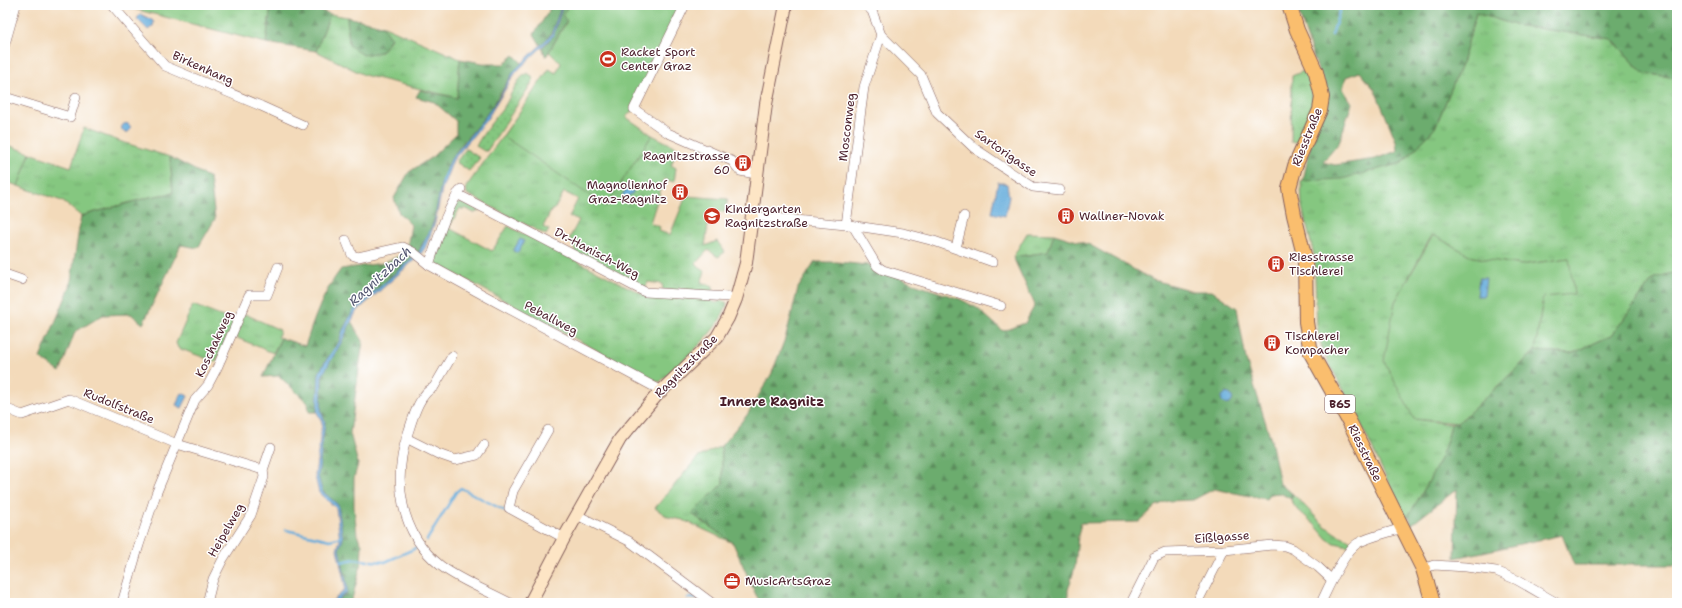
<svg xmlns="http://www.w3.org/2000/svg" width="1682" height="608" font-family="'Shantell Sans',sans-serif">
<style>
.grass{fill:url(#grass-tufts);stroke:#687356}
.forest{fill:url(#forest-firs);stroke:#5b664c;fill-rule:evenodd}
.park{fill:url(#park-dots);stroke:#687356}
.garden{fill:#85c780;stroke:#687356}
.water{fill:#64acdb;stroke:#576683}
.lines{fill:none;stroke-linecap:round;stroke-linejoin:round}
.stream{stroke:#64acdb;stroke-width:2.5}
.street-casing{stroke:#85605d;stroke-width:10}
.secondary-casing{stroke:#85605d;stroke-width:14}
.primary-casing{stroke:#85605d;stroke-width:16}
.street{stroke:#fff;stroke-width:9}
.secondary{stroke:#fde5c5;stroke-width:12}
.primary{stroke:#fabe6e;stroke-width:14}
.labels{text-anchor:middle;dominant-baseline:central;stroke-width:3;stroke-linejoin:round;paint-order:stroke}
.shield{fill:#fff;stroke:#80626b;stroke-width:1}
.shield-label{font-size:11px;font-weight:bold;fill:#4a1f2b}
.poi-label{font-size:12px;fill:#4a1f2b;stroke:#fff;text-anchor:start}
.street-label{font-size:12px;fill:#4a1f2b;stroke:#fff}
.water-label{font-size:13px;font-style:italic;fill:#545771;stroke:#fff}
.neighbourhood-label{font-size:13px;font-weight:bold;fill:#4a1f2b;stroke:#fff}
</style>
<defs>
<pattern id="grass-tufts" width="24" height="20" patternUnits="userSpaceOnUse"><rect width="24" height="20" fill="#85c780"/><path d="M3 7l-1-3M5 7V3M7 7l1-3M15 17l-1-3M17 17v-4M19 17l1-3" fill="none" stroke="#74aa6f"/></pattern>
<pattern id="forest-firs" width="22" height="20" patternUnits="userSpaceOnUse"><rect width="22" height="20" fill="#6cac6e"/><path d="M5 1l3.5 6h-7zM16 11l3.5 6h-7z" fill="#5b8b5b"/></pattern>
<pattern id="park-dots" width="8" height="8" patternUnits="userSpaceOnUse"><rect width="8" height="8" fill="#85c780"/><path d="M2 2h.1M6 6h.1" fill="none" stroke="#74aa6f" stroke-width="1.8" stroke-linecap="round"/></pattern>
</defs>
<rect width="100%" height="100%" fill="#fff"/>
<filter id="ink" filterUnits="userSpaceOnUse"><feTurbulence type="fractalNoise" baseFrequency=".025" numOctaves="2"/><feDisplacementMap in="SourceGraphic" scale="8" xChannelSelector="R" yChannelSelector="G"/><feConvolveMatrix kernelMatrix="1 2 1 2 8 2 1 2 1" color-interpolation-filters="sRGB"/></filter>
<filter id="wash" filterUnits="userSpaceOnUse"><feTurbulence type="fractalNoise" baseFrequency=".012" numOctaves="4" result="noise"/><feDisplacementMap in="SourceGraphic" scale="16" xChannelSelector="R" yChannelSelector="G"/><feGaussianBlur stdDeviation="0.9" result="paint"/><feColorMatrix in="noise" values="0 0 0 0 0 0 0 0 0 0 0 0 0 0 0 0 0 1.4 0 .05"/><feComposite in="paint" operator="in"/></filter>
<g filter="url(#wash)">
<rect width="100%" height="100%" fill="#f3daba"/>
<g class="grass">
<path d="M124 5H271L266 43 130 8Z"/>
<path d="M1476 13 1515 25 1612 39 1643 73 1677 78V272L1654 278 1612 335 1573 353 1535 351 1543 297 1569 258 1521 265 1473 257 1432 235 1395 302 1414 419 1451 424C1445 459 1424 489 1406 520L1359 420 1322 350 1317 326 1314 255 1302 207 1301 182 1303 181 1402 163 1435 128 1463 60Z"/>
<path d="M330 14 347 17 349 45 381 52 391 39 382 25 460 59 457 98 364 75 316 51Z"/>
<path d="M1310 68 1317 103 1300 142H1291L1292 76Z"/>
<path d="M523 108 616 190 652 135 678 148 671 165 676 168 674 182 664 179 650 223 660 227 659 231 670 235 686 196 728 199 725 212 710 211 705 246 717 241 725 252 718 257 708 250 696 263 705 272 701 282 713 287V292L663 290 662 284 648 282 645 288 575 253 574 247 576 243 569 239 579 220 572 217H569L578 199 564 192 554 210 552 209 543 227 549 230 546 235 467 194 466 187Z"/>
<path d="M84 128 122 142 170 157 173 193 150 197 81 216 62 201 18 186 30 153 71 167Z"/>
<path d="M462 202 480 211 474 213 465 208 464 210 460 208 449 228 492 251 508 226 648 297 708 299 716 303C720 301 723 300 727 303 722 329 679 364 660 382L652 380 435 263 443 228 454 204Z"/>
<path d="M1027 233 1054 234 1048 252 1013 257Z"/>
<path d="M193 305 233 321 245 314 280 330 278 337 281 338 273 353 228 334 216 362 178 348 176 343Z"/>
<path d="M721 446 723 483 692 514 733 543 683 520 668 517 655 508 697 458Z"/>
<path d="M1293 494C1306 506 1320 524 1335 533 1341 537 1345 536 1352 542L1349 546 1334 543 1327 539 1315 525 1295 507 1291 500Z"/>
</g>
<g class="forest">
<path d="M271 5H307L330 14 316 51 266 43Z"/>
<path d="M549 5H560C560 21 551 35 541 46L534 34 549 11Z"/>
<path d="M561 5H568L567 20 546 57 542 48 553 36 561 11Z"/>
<path d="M1296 5H1677V78L1643 73 1612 39 1515 25 1476 13 1463 60 1435 128 1402 163 1342 179 1303 181 1323 85ZM1360 72 1375 90 1396 141 1397 151 1375 159 1335 165 1323 162 1339 143 1352 103 1343 89 1346 77Z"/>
<path d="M347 17 382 25 391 38 381 52 363 55 349 45Z"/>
<path d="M514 55 522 63C507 77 499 99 486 115 472 134 453 150 445 172 439 188 439 206 433 222 430 233 424 243 418 252L353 311 343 330 339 342 325 362 319 373 317 412H309L308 403 279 376 263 377 281 338 305 346C314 319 323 292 341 269L383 263 406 253 411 225 399 213 394 198 409 172 432 157 456 134V121L434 102 416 97 420 90 457 98 460 59 488 64H504Z"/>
<path d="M170 157 210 178 215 219 198 248 181 245 143 324 131 314 103 315 75 332 60 372 40 358 70 287 81 216 150 197 173 193Z"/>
<path d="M1054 234 1090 245 1153 280 1193 291H1212L1237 308 1246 359 1271 440 1280 484 1293 494 1291 499 1280 493 1270 494 1266 499 1214 489 1193 500 1168 501 1156 506 1139 522 1081 523 1078 536 1075 567 1068 590V603H761L756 595 733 543 692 514 723 483 721 446 747 415 772 373 786 336 798 288 815 262H837L877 266 917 285 960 299 977 308 1003 331 1025 323 1035 305 1013 257 1048 252Z"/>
<path d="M1677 272V565H1574L1562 535 1455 558 1457 489 1411 525 1409 515C1426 486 1445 457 1451 424L1458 423 1535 351 1573 353 1612 335 1654 278Z"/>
<path d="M351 321 363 341 350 433 358 464 354 478V507L357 535 362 545 361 565 351 603H334L347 592V585L339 549 343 539 338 505 322 491 318 476 325 422 321 411 322 376Z"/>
</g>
<g class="park">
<path d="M527 73 532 76 533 81 487 151H484L476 146C484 131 494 120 504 107 511 96 516 79 527 73Z"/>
<path d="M466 149 480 158 469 171 456 162Z"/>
</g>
<g class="garden">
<path d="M568 5H685L634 109 626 117 652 135 606 206C571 184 538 159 503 136L549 69 556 73 561 63 549 52 567 21 563 16Z"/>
<path d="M5 144 30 153 18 186 5 181Z"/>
<path d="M1433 235 1473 257 1521 265 1569 258 1574 294 1543 297 1535 351 1458 423 1414 419 1384 361 1395 302Z"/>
</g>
<g class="water">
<path d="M560 5H561V11L553 36 516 72 487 119 453 160 442 189 435 223 425 248 420 255 356 312 341 343 322 376 321 411 325 422 318 476 322 491 338 505 343 539 339 549 347 585V592L334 603H330L344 591 345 585 337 549 340 540 336 508 319 493 315 476 322 423 317 412 319 373 325 362 339 342 343 330 353 311 419 252 434 222 442 179 451 159 485 117 500 96 514 71 551 35 560 10Z"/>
<path d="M140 14 152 20 154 22 153 26 148 30 137 19Z"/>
<circle cx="126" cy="128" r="4.5"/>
<path d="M998 182 1007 184 1009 197 1005 216 992 213Z"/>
<path d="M629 186 633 187V193L625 198 623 197 622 195Z"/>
<path d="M520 239 524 241 518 253 513 251Z"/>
<path d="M1479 278H1486L1484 296H1477Z"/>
<path d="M182 393 188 396 182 408 176 405Z"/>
<circle cx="1227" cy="399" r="5.5"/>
</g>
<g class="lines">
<g class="stream">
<path d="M1332 35 1340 9 1346 5"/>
<path d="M286 530 330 540 341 537"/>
<path d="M427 540 456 492 461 488 509 513"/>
<path d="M371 561 385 562 416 548"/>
<path d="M341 562 355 559 368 561"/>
<path d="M688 598 701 599"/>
</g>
</g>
</g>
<g filter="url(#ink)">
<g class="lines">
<g class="street-casing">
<g id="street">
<path d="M112 5 165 66 261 106 303 125"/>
<path d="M685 5 634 109 668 133 732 161 740 171 756 174"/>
<path d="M866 5 872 11 881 35 921 75 937 113 974 148 1033 187 1060 190"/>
<path d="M5 44 16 5"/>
<path d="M5 97 70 117 76 97"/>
<path d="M457 194 645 292 730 297 736 299"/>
<path d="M753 216 846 225 864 87 881 35"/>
<path d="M849 225 903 233 934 241 993 262"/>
<path d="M853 226 877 266 883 270 1001 306"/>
<path d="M346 240 352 255 358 257 403 247 413 252 429 265 487 297 662 391"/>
<path d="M956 248 964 216"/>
<path d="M429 265C438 238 445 212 461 189"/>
<path d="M5 274 22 280"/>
<path d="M452 356 434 387C419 394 413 418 408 433 392 480 400 534 441 566 461 581 488 591 510 603"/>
<path d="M5 408 22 415 69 399 177 444 263 470"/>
<path d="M548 430 513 491 509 508 564 538"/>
<path d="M406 438 438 454 455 460 477 455 484 445"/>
<path d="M577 515 629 541 712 603"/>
<path d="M1423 569 1434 565 1466 567 1496 571 1517 580 1557 603"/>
<path d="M122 603 139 545 156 494 195 400 208 385 217 368 249 295H267L278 267"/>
<path d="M207 603 213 579 223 559 251 515 264 477 263 470 271 447"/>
<path d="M1131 603 1154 557 1165 552 1224 550 1272 545 1285 546 1293 549 1318 567 1332 580"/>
<path d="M1197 603 1224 550"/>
<path d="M1321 603C1328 588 1344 551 1358 543 1371 536 1388 533 1402 528"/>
</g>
</g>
<g class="secondary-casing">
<path id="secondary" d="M530 603 564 538 620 439 657 395 717 337 728 318 736 299 746 263 766 104 786 5"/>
</g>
<g class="primary-casing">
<path id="primary" d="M1289 5 1297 30 1316 72 1322 97 1320 110 1295 166 1289 188 1294 215 1305 259 1306 322 1311 353 1349 421 1423 569 1433 603"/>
</g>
<use href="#street" class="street"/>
<use href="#secondary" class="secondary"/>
<use href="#primary" class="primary"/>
</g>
</g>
<defs>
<g id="stadium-disc" transform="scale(0.9)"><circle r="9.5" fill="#c8321e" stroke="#fff"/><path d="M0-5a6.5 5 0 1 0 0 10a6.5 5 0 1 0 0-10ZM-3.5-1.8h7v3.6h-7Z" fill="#fff"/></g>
<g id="building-disc" transform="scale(0.9)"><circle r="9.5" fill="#c8321e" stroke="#fff"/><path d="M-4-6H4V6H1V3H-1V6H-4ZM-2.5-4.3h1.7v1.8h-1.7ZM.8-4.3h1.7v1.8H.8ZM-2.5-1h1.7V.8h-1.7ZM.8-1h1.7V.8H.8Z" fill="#fff"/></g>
<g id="school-disc" transform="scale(0.9)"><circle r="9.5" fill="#c8321e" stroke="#fff"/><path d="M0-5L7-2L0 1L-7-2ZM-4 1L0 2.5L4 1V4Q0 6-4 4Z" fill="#fff"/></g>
<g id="office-disc" transform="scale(0.9)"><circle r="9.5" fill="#c8321e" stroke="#fff"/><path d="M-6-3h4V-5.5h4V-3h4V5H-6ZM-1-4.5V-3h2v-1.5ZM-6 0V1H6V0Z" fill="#fff"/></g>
</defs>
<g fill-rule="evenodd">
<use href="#stadium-disc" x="608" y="59"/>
<use href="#building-disc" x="743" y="163"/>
<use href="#building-disc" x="680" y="192"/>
<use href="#school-disc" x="712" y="216"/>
<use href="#building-disc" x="1066" y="216"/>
<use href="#building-disc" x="1276" y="264"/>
<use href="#building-disc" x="1272" y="343"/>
<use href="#office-disc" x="732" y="581"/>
</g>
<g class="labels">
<rect class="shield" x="1325" y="395" width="30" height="18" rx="3"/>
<g class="shield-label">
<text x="1340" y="404">B65</text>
</g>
<g class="poi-label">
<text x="621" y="52">Racket Sport<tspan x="621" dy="14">Center Graz</tspan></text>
<text x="730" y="156" text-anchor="end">Ragnitzstrasse<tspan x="730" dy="14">60</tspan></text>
<text x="667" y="185" text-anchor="end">Magnolienhof<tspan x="667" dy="14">Graz-Ragnitz</tspan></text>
<text x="725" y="209">Kindergarten<tspan x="725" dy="14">Ragnitzstraße</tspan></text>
<text x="1079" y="216">Wallner-Novak</text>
<text x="1289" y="257">Riesstrasse<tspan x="1289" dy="14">Tischlerei</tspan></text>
<text x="1285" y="336">Tischlerei<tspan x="1285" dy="14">Kompacher</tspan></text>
<text x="745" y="581">MusicArtsGraz</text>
</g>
<g class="street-label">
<text transform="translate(203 68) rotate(24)">Birkenhang</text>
<text transform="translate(847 127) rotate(-83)">Mosconweg</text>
<text transform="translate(1307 137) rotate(-68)">Riesstraße</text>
<text transform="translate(1006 153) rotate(35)">Sartorigasse</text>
<text transform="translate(597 253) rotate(28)">Dr.-Hanisch-Weg</text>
<text transform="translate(551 318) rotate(28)">Peballweg</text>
<text transform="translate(214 344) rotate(-65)">Koschakweg</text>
<text transform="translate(686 366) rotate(-45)">Ragnitzstraße</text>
<text transform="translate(119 406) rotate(22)">Rudolfstraße</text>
<text transform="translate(1365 453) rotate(64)">Riesstraße</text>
<text transform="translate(226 530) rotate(-60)">Heipelweg</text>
<text transform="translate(1222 537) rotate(-4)">Eißlgasse</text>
</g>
<g class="water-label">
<text transform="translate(380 276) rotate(-43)">Ragnitzbach</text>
</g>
<g class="neighbourhood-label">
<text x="772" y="401">Innere Ragnitz</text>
</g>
</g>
<rect width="1682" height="608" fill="none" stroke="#fff" stroke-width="20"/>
</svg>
